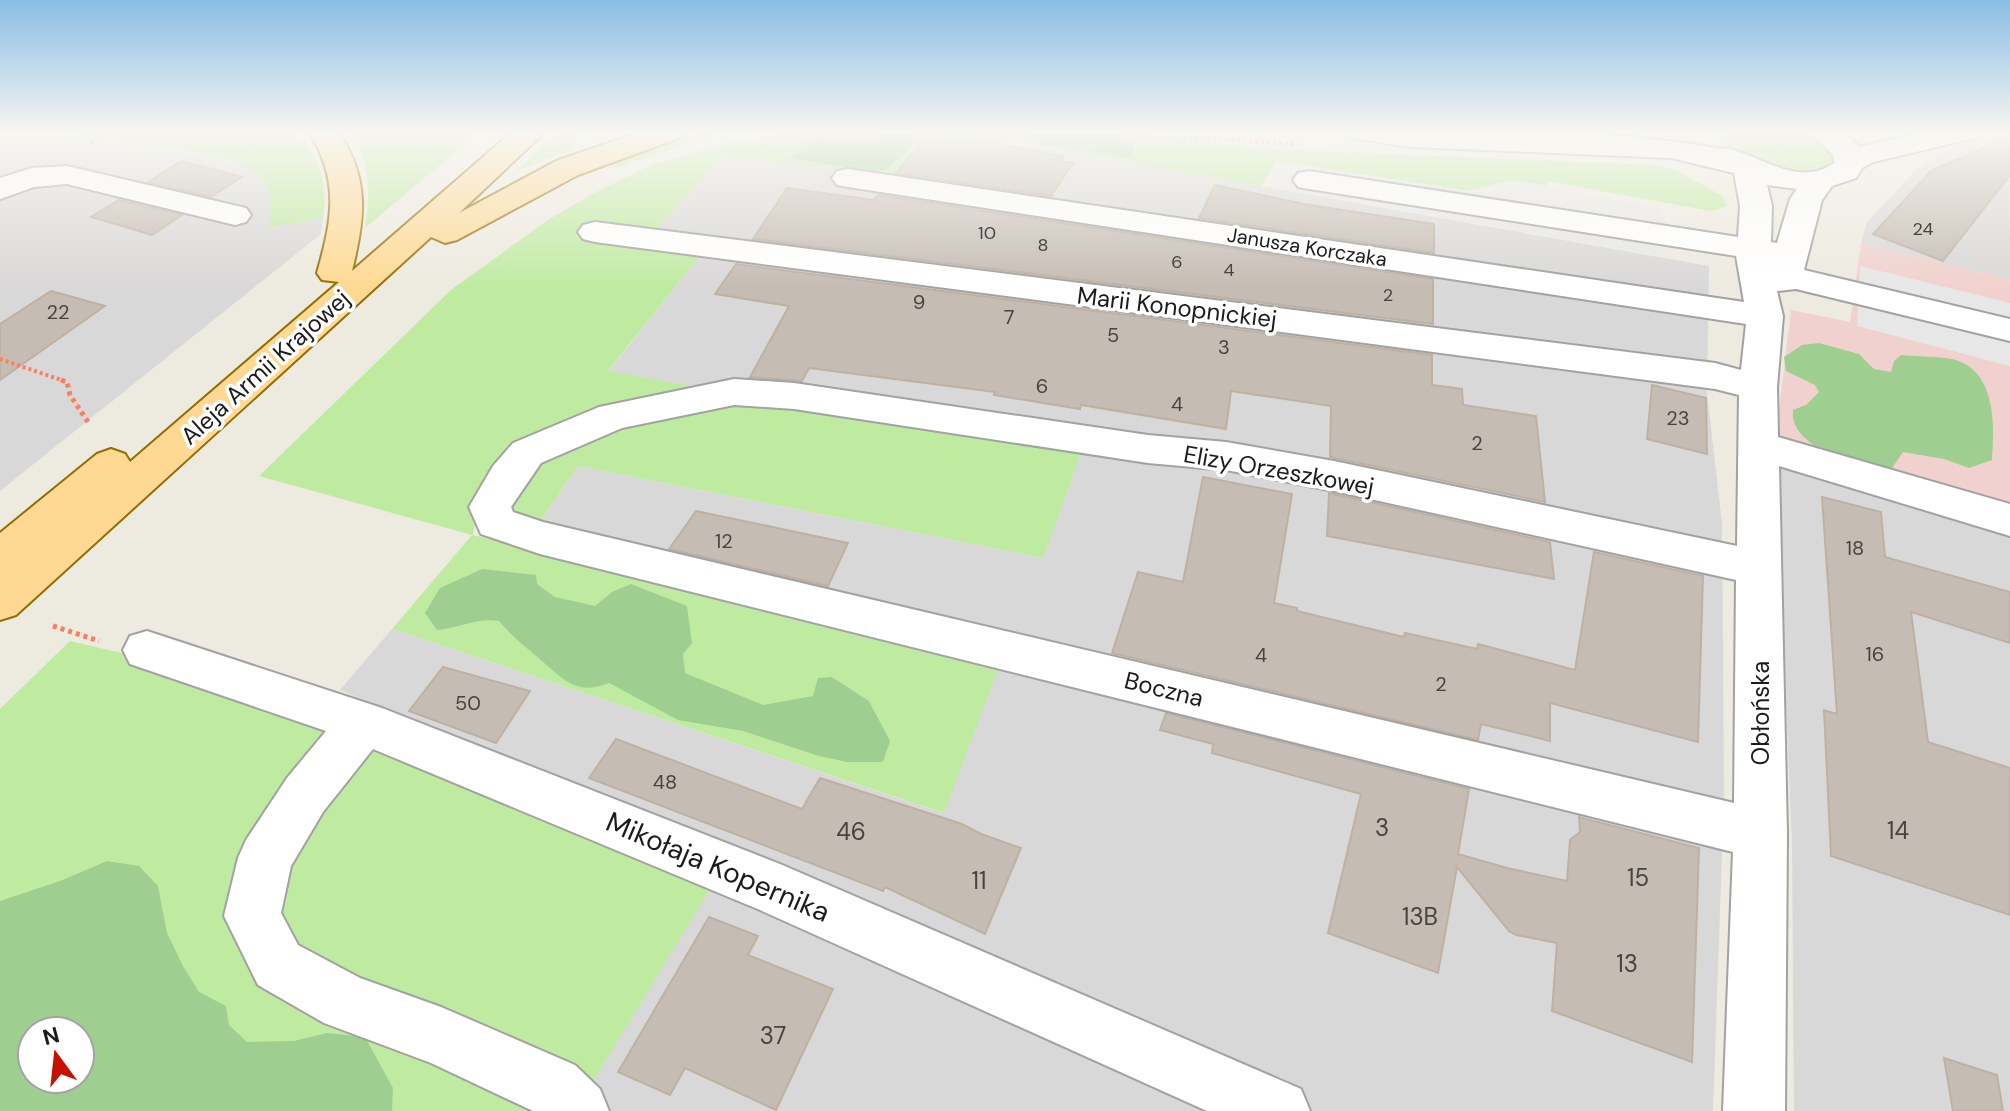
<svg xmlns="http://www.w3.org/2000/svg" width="2010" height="1111" font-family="'DM Sans',sans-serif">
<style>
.residential{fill:#d9d8d8}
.commercial{fill:#f0d1cd}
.grass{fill:#bfeba1;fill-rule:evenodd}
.forest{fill:#9ecf91;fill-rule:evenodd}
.parking{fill:#e7e7e7}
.building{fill:#c5bcb3;stroke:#bfb1a1;stroke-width:2}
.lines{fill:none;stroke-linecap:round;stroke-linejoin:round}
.minor-casing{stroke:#a2a2a2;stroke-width:4}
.major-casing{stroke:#926e00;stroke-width:4}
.path-far1{stroke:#ff7d5f;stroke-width:4;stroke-dasharray:3 3;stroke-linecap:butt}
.path{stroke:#ff7d5f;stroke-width:5;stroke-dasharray:4 4;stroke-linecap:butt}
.minor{fill:#fff;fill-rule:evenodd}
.major{fill:#ffd993;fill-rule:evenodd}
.labels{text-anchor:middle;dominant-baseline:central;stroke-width:7;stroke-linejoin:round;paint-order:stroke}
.far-number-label{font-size:18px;fill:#464341}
.far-street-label{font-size:20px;fill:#1b1b1b;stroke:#fff}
.number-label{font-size:20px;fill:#464341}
.street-label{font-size:24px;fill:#1b1b1b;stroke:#fff}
.near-number-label{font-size:24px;fill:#464341}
.near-street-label{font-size:28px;fill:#1b1b1b;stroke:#fff}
</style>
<rect width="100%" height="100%" fill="#edeadf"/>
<g class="residential">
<path d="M0 132H62L182 151 250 166 263 180 271 199 270 228 323 218 321 234 0 491Z"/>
<path d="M2010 132V279L1861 244 1867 222 1917 169 1955 146Z"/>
<path d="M1009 141 1709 266 1707 392 1722 524 1724 796 1713 1111H575L732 851 340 690 392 629 943 813 523 546 578 466 1043 558 705 388 608 372 698 258 638 249 724 156 980 189Z"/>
<path d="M1775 443 2010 513V1111H1794L1792 843Z"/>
</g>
<path class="commercial" d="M1861 244 2010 279V513L1775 443 1791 310 1850 322Z"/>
<g class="grass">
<path d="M62 132H297C320 158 328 185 323 218L269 228C270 211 273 196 263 180 240 145 105 148 62 132Z"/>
<path d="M349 132H479L365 228C371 193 371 162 349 132Z"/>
<path d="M557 132H580L572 149 515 172Z"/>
<path d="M695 132H724L615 168 608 163Z"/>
<path d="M781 132H1141L1270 149 1655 165 1675 170 1723 196 1727 206 1711 211 1548 181 1546 186 1512 180 1469 191 1276 161 1261 186 1010 141 980 189 723 156 639 248 699 257 608 371 705 388 610 407 478 499 473 535 999 667 944 813 392 629 472 535 259 476 451 290 548 220 592 194 654 164 719 145Z"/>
<path d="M1722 132H1811L1824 140 1835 157C1820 190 1722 162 1722 132Z"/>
<path d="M730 399 1082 450 1043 558 578 466 538 524 511 514V498L536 459 615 424Z"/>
<path d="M70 641 126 654 326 730 712 886 575 1111H0V709ZM32 1031H80V1079H32Z"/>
</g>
<g class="forest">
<path d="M911 132 915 136 913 146 885 170 866 171 790 158 808 140 817 136 858 144 886 134Z"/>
<path d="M1028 132C1052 132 1122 124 1136 146L1131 158 1040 144 1030 139Z"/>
<path d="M1819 343 1859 354 1874 369 1891 372 1894 361 1901 355C1917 357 1936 356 1952 359 1996 369 1995 425 1992 460L1969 468 1944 459 1903 452 1888 474C1860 468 1788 447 1793 410L1806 405 1819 392 1815 385 1786 371 1784 357 1802 345Z"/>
<path d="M482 569 536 575 537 584 555 597 595 606 612 592 631 584 687 606 692 643 683 654 685 673 763 705 813 696 818 678 832 677 869 701 890 741 883 762H847L819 756 743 731 678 720 609 683C578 696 564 680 542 661 526 647 512 637 499 621 477 617 460 628 437 630L425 613 440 588Z"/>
<path d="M107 861 139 866 158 886 167 933 183 966 199 992 226 1006 229 1025 247 1042 294 1041 327 1033 365 1037 393 1088 392 1111H0V901L60 881ZM32 1031H80V1079H32Z"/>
</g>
<g class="parking">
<path d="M1276 161 1469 191 1512 180 1546 186 1659 208 1667 223 1697 231 1656 255 1269 186Z"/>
<path d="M1860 266 2010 303V366L1857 326Z"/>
</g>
<g class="building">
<path d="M930 132 1064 156 1061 161 1073 163 1051 196 896 173Z"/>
<path d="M2010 137V175L1943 261 1873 234 1932 170Z"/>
<path d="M181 161 242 177 211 197 148 182Z"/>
<path d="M1215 185 1304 204 1434 224V253L1199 218Z"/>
<path d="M787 188 873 200 878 195 1433 279V324L753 239Z"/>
<path d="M119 200 182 215 152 235 91 217Z"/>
<path d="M736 264 1432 355V385L1462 389 1463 405 1536 416 1545 502 1330 457 1331 406 1231 391 1226 429 1081 405 1080 409 994 395 995 392 809 368 802 381 750 377 789 306 715 294Z"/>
<path d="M51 291 105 306 0 380V324Z"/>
<path d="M1652 385 1706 398 1707 454 1647 439Z"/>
<path d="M1203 477 1292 494 1274 603 1297 608V611L1404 637 1405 633 1477 649 1478 644 1575 670 1594 552 1703 576 1698 742 1550 703V741L1481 724 1478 740 1112 653 1138 572 1183 582Z"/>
<path d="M1329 493 1550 542 1554 579 1327 536Z"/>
<path d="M1822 497 1881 512 1885 557 2010 592V643L1911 612 1928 742 2010 768V915L1831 856 1824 710 1837 714Z"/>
<path d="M696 511 848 543 828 586 669 549Z"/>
<path d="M443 667 530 691 496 743 409 711Z"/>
<path d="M1166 713 1469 789 1458 854 1507 868 1567 881 1570 840 1580 832 1579 817 1699 848 1692 1062 1552 1011 1557 943 1516 935 1509 931 1457 867 1438 973 1328 933 1361 794 1212 753 1213 744 1160 730Z"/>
<path d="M616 739 802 809 820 778 962 824 981 834 1021 848 985 934 885 887 883 891 589 778Z"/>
<path d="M709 917 758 936 748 955 833 989 776 1110 685 1068 670 1095 618 1072Z"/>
<path d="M1944 1058 1997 1075 2003 1111H1953Z"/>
</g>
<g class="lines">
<g class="minor-casing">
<g id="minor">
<path d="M1347 132C1470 132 1601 126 1721 149L1727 148C1760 156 1800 188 1834 163L1833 155 1809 132H1842L1860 147 1924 132H1980L1975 138 1873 162 1862 168 1856 178 1832 186 1822 200 1804 270 2010 319V341L1796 289 1777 291 1783 316 1777 387 1778 437 2010 504V536L1779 466 1787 834 1785 1111H1723L1733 852 540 554 481 534 469 507 493 466 513 443 599 407 734 379 794 383 1148 435 1226 442 1334 461 1737 546 1739 395 1715 389 595 242 583 239 578 232 583 225 595 222 1715 363 1741 370 1746 324 848 187 837 185 832 178 837 171 848 169 1744 302 1736 256 1309 189 1298 187 1293 180 1298 173 1309 171 1738 237 1740 206 1734 173 1671 158 1411 147 1352 138ZM1767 185 1797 189 1790 199 1777 243 1771 242 1772 206ZM734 405 794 409 1148 463 1226 470 1334 491 1736 580 1734 803 543 522 513 512 511 507 541 463 622 428Z"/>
<path d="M67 166 246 208 251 215 246 222 235 225 67 184 34 187 0 199V178L32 168Z"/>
<path d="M147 631 382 708 780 864 1301 1089 1310 1111H1207L760 910 373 749 323 812 291 866 281 913 298 945 360 978 441 1007 575 1065 600 1089 609 1111H533L431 1063 324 1023 258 985 224 916 238 858 246 840 287 778 326 731 130 664 123 650 130 636Z"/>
</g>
</g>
<g class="major-casing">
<path id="major" d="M309 132H339C370 180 365 218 352 271L512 132H545L459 213 556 161 640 132H684L679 138 578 175 457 240 445 243 431 237 16 615 0 620V533L97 454 111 449 125 454 130 462 339 282 322 280 317 273C332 220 340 181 309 132Z"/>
</g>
<g class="path-far1">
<path d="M1183 137 1298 144"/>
<path d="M91 143 110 132"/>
<path d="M0 359 67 382"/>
</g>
<g class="path">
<path d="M61 380 67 382 70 395 90 425"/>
<path d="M53 626 99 641"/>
</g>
<use href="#minor" class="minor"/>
<use href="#major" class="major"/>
</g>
<linearGradient id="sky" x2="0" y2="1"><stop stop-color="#8abde4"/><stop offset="0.46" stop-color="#f7f6f1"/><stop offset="1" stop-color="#f7f6f1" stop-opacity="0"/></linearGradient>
<rect width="2010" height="288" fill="url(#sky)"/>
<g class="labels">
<g class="far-number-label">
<text x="1923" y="229">24</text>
<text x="987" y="233">10</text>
<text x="1043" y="245">8</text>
<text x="1177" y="262">6</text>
<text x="1229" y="270">4</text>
<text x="1388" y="295">2</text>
</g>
<g class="far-street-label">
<text transform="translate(1307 247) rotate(9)">Janusza Korczaka</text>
</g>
<g class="number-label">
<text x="919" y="302">9</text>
<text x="58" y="312">22</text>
<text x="1009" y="317">7</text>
<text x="1113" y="335">5</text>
<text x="1224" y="347">3</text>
<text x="1042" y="386">6</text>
<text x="1177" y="404">4</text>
<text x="1678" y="418">23</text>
<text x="1477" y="443">2</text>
<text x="724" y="541">12</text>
<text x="1855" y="548">18</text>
<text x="1875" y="654">16</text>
<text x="1261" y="655">4</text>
<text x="1441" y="684">2</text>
<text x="468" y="703">50</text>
<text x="665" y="782">48</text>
</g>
<g class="street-label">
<text transform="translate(1177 307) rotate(7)">Marii Konopnickiej</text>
<text transform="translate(265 367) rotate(-42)">Aleja Armii Krajowej</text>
<text transform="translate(1279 470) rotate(10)">Elizy Orzeszkowej</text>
<text transform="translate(1164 689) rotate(14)">Boczna</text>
<text transform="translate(1760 713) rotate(-90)">Obłońska</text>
</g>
<g class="near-number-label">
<text x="1382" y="827">3</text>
<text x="1898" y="830">14</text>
<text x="851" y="831">46</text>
<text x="1638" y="877">15</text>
<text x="979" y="880">11</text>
<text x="1420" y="916">13B</text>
<text x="1627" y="963">13</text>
<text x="773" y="1035">37</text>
</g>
<g class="near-street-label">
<text transform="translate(718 867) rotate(23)">Mikołaja Kopernika</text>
</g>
</g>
<g transform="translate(56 1055) rotate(345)"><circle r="38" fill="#ffffff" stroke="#a4a4a4" stroke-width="2"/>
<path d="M0-6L14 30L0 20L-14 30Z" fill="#c61100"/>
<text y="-12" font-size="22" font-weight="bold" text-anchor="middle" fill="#1b1b1b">N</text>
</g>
</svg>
